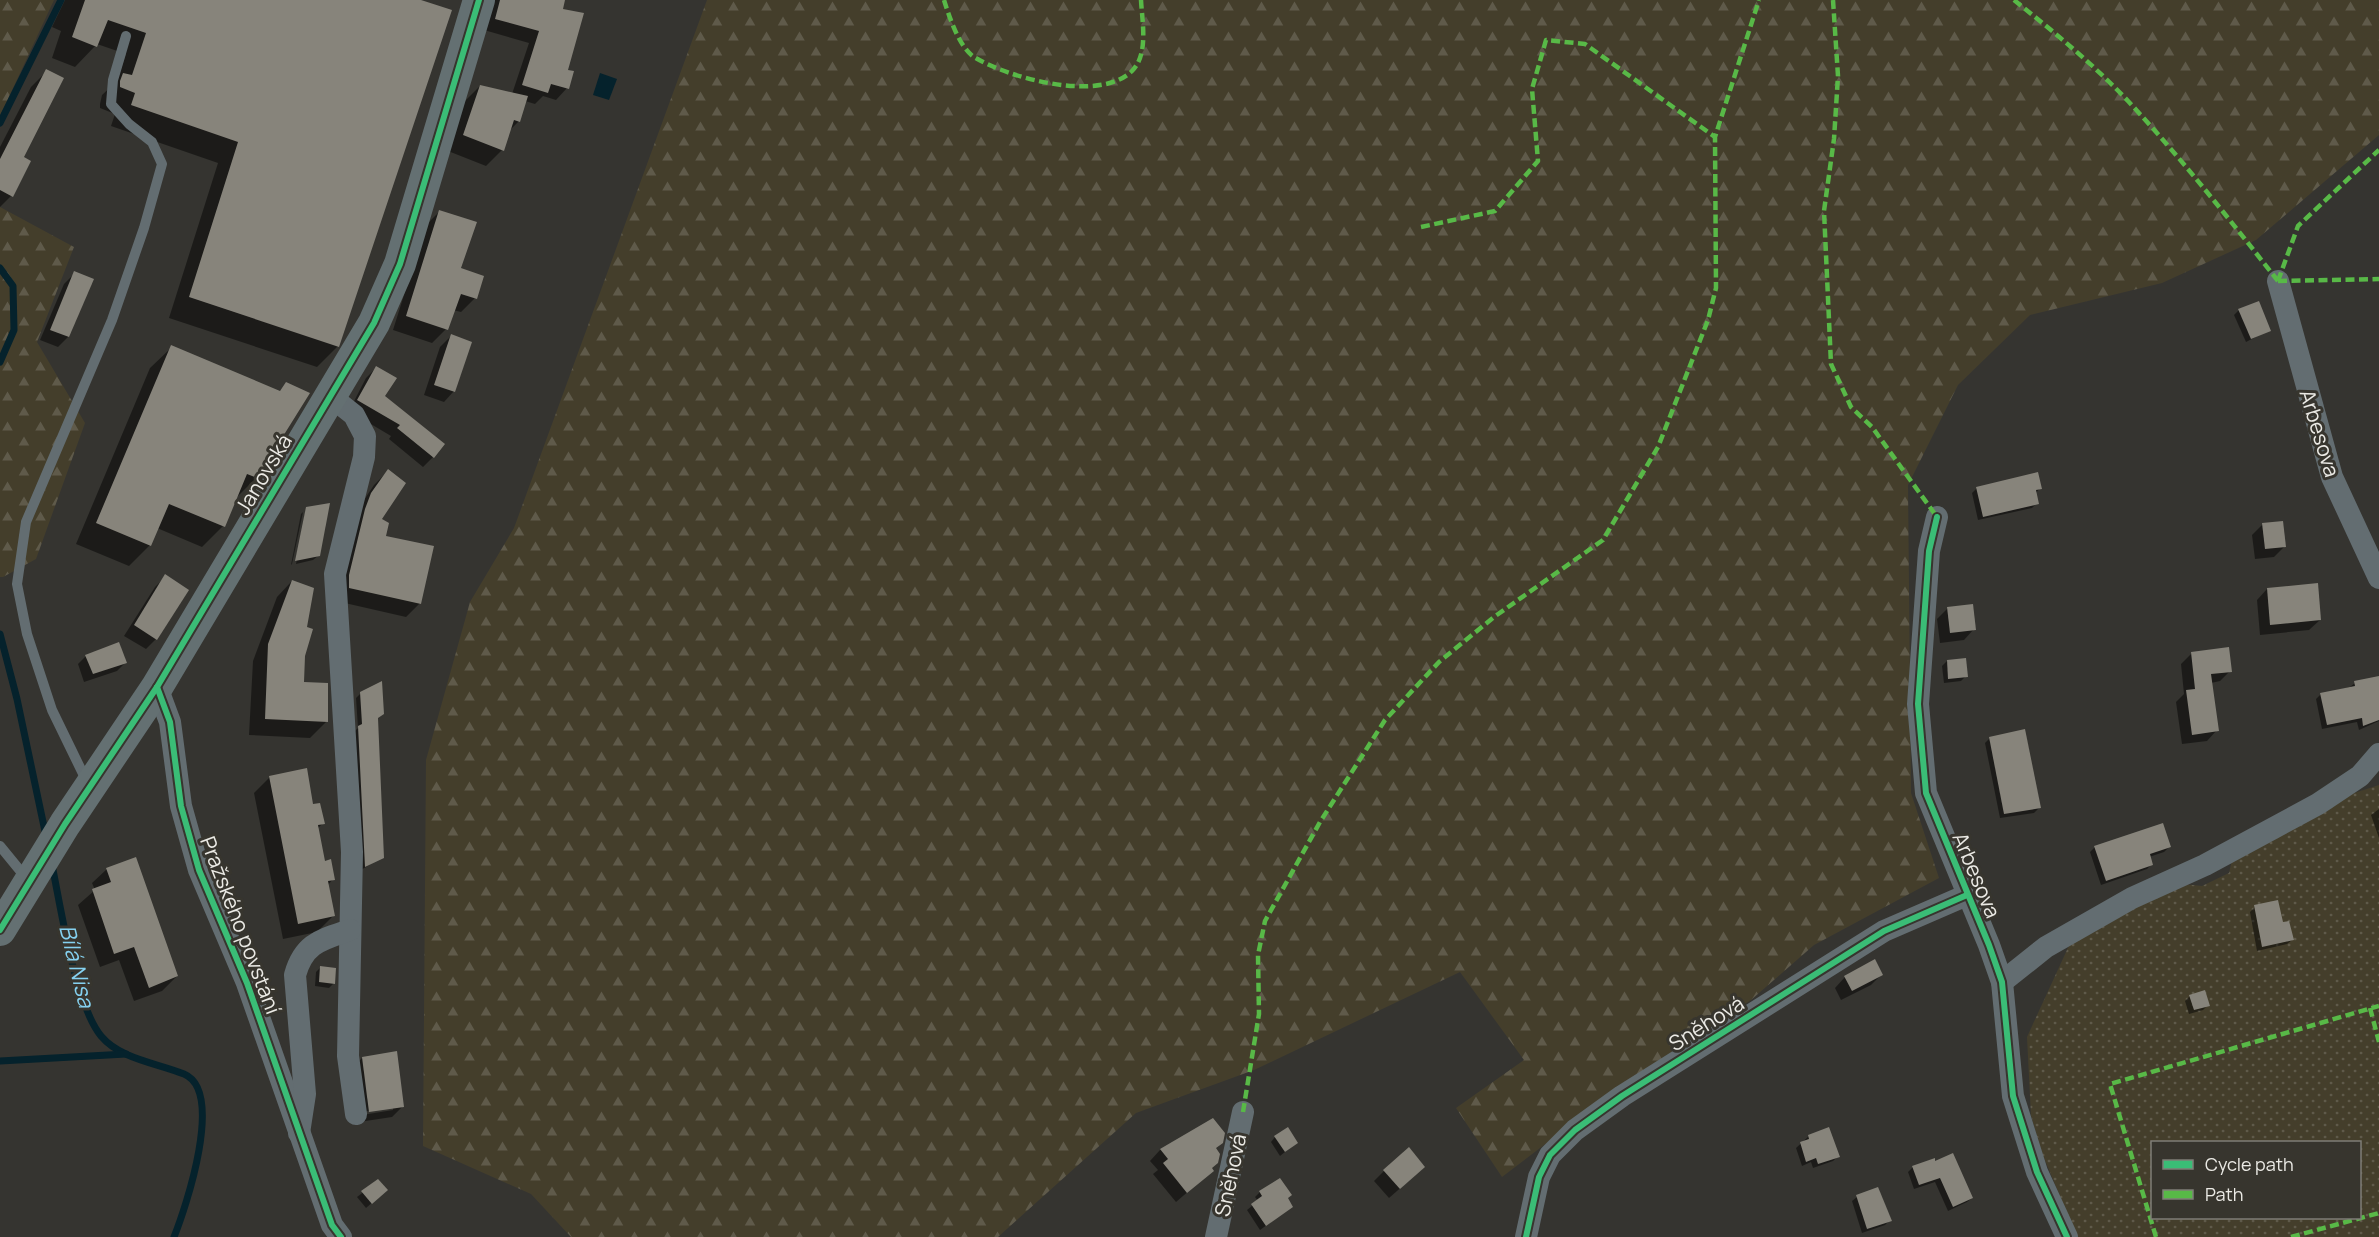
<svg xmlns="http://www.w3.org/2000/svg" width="2379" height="1237" font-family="Manrope,sans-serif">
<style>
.green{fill:url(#green-dots);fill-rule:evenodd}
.forest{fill:url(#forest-firs)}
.water{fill:#05222c}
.shadow{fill:#0007;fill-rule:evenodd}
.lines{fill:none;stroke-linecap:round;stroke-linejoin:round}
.stream{stroke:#05222c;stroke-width:7}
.building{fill:#87847b}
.lane{stroke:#636d71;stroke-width:10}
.street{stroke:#636d71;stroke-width:22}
.secondary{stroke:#647072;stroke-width:32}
.quiet{stroke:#58b947;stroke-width:4.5;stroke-dasharray:9 4.5;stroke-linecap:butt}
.cycleway-casing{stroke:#37352e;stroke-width:10}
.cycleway{stroke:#3abd76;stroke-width:6}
.labels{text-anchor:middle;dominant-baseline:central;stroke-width:6;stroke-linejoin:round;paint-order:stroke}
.street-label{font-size:21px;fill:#ebeae5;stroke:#37352e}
.water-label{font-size:22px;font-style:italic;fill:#85d1f0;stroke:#37352e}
</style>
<defs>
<pattern id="green-dots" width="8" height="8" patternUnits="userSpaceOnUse" patternTransform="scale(1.5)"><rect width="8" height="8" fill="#443e2b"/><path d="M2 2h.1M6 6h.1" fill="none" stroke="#5f5a4a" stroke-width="1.8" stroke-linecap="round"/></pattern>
<pattern id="forest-firs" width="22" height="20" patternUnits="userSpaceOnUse" patternTransform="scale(1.5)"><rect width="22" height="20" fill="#443e2b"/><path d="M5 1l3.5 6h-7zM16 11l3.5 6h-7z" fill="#5f5a4a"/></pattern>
</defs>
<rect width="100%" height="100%" fill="#353430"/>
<path class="green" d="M2379 785V1237H2077L2042 1153 2031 1116 2027 1037 2072 939 2183 884 2202 886 2229 873 2232 860 2339 798ZM2152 1142H2360V1218H2152Z"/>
<g class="forest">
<path d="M0 0H54L0 116Z"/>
<path d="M707 0H2379V135L2256 240 2162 283 2030 315 1958 385 1908 485 1911 793 1939 878 1814 945 1751 1000 1624 1084 1502 1177 1456 1108 1524 1060 1460 972 1254 1070 1136 1113 998 1237H571L531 1194 423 1146 426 760 470 602 514 528Z"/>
<path d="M0 207 74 247 37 342 85 423 36 559 3 577H0Z"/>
</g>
<path class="water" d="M600 73 617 79 609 100 593 95Z"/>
<g class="shadow">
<path d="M65 0H416L338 346 317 367 169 318 218 163 111 126 115 114 100 108V104L102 95 117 81 126 54 97 44 75 67 52 58 61 31 52 27Z"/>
<path d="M493 0H564L561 10 567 88 556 100 543 96 535 104 525 101 519 121 508 132 502 150 486 166 448 151 464 102 480 86 512 94 529 43 484 30Z"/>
<path d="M47 71 11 196 0 207V147L31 87Z"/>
<path d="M440 211 459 269 475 298 461 312 453 310 446 329 432 343 393 330 426 225Z"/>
<path d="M75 273 68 337 58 347 40 340 64 284Z"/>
<path d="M2239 310 2269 330 2246 342 2234 315Z"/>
<path d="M451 336 454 391 444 402 424 395 440 347Z"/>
<path d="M172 347 279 392 287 384 256 478 234 500 223 526 202 547 157 528 150 545 129 566 76 544 150 368Z"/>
<path d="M376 368 383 397 433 457 423 467 389 439 391 436 349 411 366 378Z"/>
<path d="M388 471 380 519 384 537 420 603 406 617 336 601 358 509 374 485Z"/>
<path d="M1977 488H2040L2035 494 2037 503 2032 508 1978 520 1972 493Z"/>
<path d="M306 509 319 555 313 560 296 564Z"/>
<path d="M303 512 292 564 291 565 301 514Z"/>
<path d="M2262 525 2285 546 2274 557 2255 559 2252 535Z"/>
<path d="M166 576 156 639 146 649 124 636 155 587Z"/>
<path d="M292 581 305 629 302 683 326 722 310 738 249 735 253 661 277 597Z"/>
<path d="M2267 589 2320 620 2309 630 2260 635 2257 600Z"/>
<path d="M1948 608 1974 629 1964 640 1940 643 1937 619Z"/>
<path d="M2192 653 2230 671 2220 681 2211 683 2217 730 2207 741 2182 744 2176 702 2184 694 2181 664Z"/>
<path d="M86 656 125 663 117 671 84 682 78 664Z"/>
<path d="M1947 661 1966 676 1961 681 1944 683 1942 666Z"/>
<path d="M2355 683 2379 694V721L2359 730 2357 722 2322 729 2316 699 2321 694 2350 687Z"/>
<path d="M361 693 376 719 382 857 361 870 354 732 358 728 356 698Z"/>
<path d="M1990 738 2039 808 2034 813 2000 818 1985 743Z"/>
<path d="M270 777 312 806 323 823 317 829 324 863 333 879 328 885 333 916 317 932 283 939 254 793Z"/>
<path d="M2379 809V838L2371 815Z"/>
<path d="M2095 847H2169L2164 852 2149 857 2151 865 2147 869 2101 885 2090 852Z"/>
<path d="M107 869 177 976 162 991 134 1001 119 960 100 967 78 905 95 890 92 883Z"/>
<path d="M2255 907 2282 924 2292 940 2287 944 2257 951 2250 912Z"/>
<path d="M321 967 334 983 329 988 315 986 316 972Z"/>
<path d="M1881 975 1871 985 1841 1000 1835 988 1845 977Z"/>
<path d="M2190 996 2208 1005 2203 1010 2189 1014 2185 1001Z"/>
<path d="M362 1058 402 1107 392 1117 359 1122 352 1069ZM393 1107V1110L362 1115V1112Z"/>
<path d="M1212 1120 1214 1149 1210 1168 1212 1171 1176 1202 1153 1174 1158 1170 1150 1161 1160 1150Z"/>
<path d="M1809 1136 1838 1156 1833 1161 1813 1168 1811 1162 1802 1166 1796 1148Z"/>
<path d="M1275 1137 1296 1143 1280 1156 1271 1142Z"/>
<path d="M1934 1160 1972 1198 1967 1202 1948 1211 1935 1182 1914 1189 1908 1172 1913 1167Z"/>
<path d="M1384 1171 1413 1177 1389 1198 1374 1181Z"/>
<path d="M1279 1180 1286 1198V1211L1260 1230 1247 1210 1258 1201 1255 1197 1260 1192Z"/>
<path d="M378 1181 381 1195 366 1208 357 1197Z"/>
<path d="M1857 1197 1890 1220 1885 1225 1862 1233 1852 1201Z"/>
</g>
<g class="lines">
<g class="stream">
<path d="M0 123 61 0"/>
<path d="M0 268 13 286 14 330 0 362"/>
<path d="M0 634 17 699 46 836"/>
<path d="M52 865C61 908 75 1004 101 1036 120 1059 157 1063 184 1074 225 1091 186 1207 174 1237"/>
<path d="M0 1061 126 1054"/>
</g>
</g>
<g class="building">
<path d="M85 0H421L452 10 339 347 189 297 238 142 131 105 135 93 120 87V81L123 73 132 75 146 33 108 20 97 47 72 37Z"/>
<path d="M500 0H565L563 9 584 13 568 70 574 71 569 89 551 84 548 93 522 85 539 31 495 19Z"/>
<path d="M46 69 64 78 24 157 31 161 13 197 0 190V159Z"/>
<path d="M480 85 528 96 520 122 514 120 504 151 463 135Z"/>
<path d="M439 210 477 222 461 268 484 276 477 299 461 294 448 330 406 316Z"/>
<path d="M74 271 94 279 69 337 50 330Z"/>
<path d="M2259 301 2271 331 2251 339 2238 309Z"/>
<path d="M451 334 472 342 455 392 434 385Z"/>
<path d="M171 345 280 391 286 382 310 393 257 478 247 474 225 527 169 504 151 546 96 523Z"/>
<path d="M376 366 397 378 385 396 445 444 434 458 397 428 400 425 357 400Z"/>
<path d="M388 469 406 483 382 519 389 523 386 536 434 546 421 604 349 588V575L365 509 371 493Z"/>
<path d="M2038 472 2042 489 2036 490 2039 504 1983 517 1976 487Z"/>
<path d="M330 503 320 556 295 561 306 507Z"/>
<path d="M2283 521 2286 547 2265 549 2262 523Z"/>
<path d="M165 574 189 590 157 640 134 625Z"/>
<path d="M292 580 314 588 307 627 313 629 305 656 304 682 328 683V722L265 719 268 644Z"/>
<path d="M2318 583 2321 620 2270 625 2267 588Z"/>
<path d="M1973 604 1976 630 1950 633 1947 607Z"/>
<path d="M119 642 127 663 93 674 85 655Z"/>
<path d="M2229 647 2232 672 2211 674 2219 731 2192 735 2186 690 2195 689 2191 652Z"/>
<path d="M1966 658 1968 677 1948 679 1947 660Z"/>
<path d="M2379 676V720L2363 726 2362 718 2327 725 2320 693 2355 686 2354 681Z"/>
<path d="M382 681 384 714 378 718 384 858 365 867 358 726 362 724 360 692Z"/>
<path d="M2025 729 2041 808 2004 814 1989 737Z"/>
<path d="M307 768 313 804 320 803 325 824 318 825 325 861 331 859 335 880 328 881 335 916 298 924 269 776Z"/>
<path d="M2163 823 2171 847 2150 854 2153 865 2106 881 2094 846Z"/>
<path d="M136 857 178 976 149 988 134 947 114 954 92 889 111 882 106 868Z"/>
<path d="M2278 900 2283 922 2289 921 2294 940 2262 947 2254 905Z"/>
<path d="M1875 959 1883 975 1852 991 1844 976Z"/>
<path d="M320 966 336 968 335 984 319 982Z"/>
<path d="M2205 990 2210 1006 2194 1010 2189 995Z"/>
<path d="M397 1051 404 1107 369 1112 362 1057Z"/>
<path d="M1213 1118 1225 1133 1223 1143 1216 1148 1220 1154 1218 1163 1212 1168 1214 1171 1187 1193 1163 1163 1168 1159 1160 1149Z"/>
<path d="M1288 1127 1298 1143 1285 1152 1274 1136Z"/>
<path d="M1829 1127 1840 1157 1818 1164 1816 1158 1806 1162 1800 1142 1809 1139 1808 1135Z"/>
<path d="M1409 1147 1425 1167 1400 1189 1383 1170Z"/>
<path d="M1953 1153 1973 1198 1953 1207 1940 1178 1919 1185 1912 1166 1935 1158V1161Z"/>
<path d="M1280 1178 1292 1195 1288 1198 1293 1207 1266 1226 1251 1204 1262 1196 1259 1191Z"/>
<path d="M378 1179 388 1190 372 1204 361 1191Z"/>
<path d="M1878 1187 1892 1221 1867 1229 1856 1195Z"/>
</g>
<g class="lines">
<g class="lane">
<path d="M88 784 52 710 27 634 17 584 26 522 112 320 144 228 162 164 152 142 129 124 111 104 113 80 126 36"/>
<path d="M0 846 27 879"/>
</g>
<g class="street">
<path d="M2278 281 2332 477 2379 578"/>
<path d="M330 396 354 415 365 436 364 457 335 574 352 852 348 1056 356 1114"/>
<path d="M1937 517 1929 551 1918 704 1926 793 1989 945 2002 982 2013 1096 2037 1172 2067 1237"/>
<path d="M157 687 170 722 181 806 199 870 247 983 332 1225 341 1237"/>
<path d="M2002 982 2046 947 2132 898 2205 865 2318 804 2360 776 2379 754"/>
<path d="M299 1133 305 1094 295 975C304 943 321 940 350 930"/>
<path d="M1216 1237 1243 1112"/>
<path d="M1526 1237 1539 1177 1550 1155 1575 1130 1622 1096 1884 931 1967 895"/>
</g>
<path class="secondary" d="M0 930 65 824 157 687 374 323 400 264 479 0"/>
<g class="quiet">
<path d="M944 0C949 16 959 47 974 57 1008 78 1100 103 1132 71 1149 54 1142 21 1141 0"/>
<path d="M1833 0 1838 76 1834 139 1824 211 1831 364 1851 407 1872 427 1937 517"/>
<path d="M2014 0C2054 32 2093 64 2128 101 2181 158 2230 220 2278 281"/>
<path d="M1421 227 1495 211 1538 161 1532 89 1546 40 1585 44 1715 137"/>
<path d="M2278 281 2298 226 2379 150"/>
<path d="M2278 281 2379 279"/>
<path d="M2370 1008 2379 1042"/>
<path d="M1243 1112 1259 1014 1258 955 1265 921 1320 822 1385 720 1439 662 1494 617 1603 540 1658 447 1708 320 1716 288 1715 137 1759 0"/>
<path d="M2156 1237 2110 1084 2379 1006"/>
<path d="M2291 1237 2379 1213"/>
</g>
<g class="cycleway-casing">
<g id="cycleway">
<path d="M1937 517 1929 551 1918 704 1926 793 1989 945 2002 982 2013 1096 2037 1172 2067 1237"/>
<path d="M157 687 170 722 181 806 199 870 247 983 332 1225 341 1237"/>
<path d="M0 930 65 824 157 687 374 323 400 264 479 0"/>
<path d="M1526 1237 1539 1177 1550 1155 1575 1130 1622 1096 1884 931 1967 895"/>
</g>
</g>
<use href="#cycleway" class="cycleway"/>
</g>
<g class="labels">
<g class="street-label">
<text transform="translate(2320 433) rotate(73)">Arbesova</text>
<text transform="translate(263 474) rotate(-59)">Janovská</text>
<text transform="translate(1977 875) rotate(67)">Arbesova</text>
<text transform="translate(241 925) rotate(69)">Pražského povstání</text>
<text transform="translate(1706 1023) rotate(-32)">Sněhová</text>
<text transform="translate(1230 1175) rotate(-78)">Sněhová</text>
</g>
<g class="water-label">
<text transform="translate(77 966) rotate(76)">Bílá Nisa</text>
</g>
</g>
<rect x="2151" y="1141" width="210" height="78" fill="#37352e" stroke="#7f7d77" stroke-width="1.5"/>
<rect x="2163" y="1160" width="30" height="9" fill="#3abd76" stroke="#7f7d77" stroke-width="1.5"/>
<text x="2205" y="1171" font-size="18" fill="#ebeae5">Cycle path</text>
<rect x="2163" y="1190" width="30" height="9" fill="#58b947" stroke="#7f7d77" stroke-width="1.5"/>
<text x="2205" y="1201" font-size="18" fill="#ebeae5">Path</text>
</svg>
